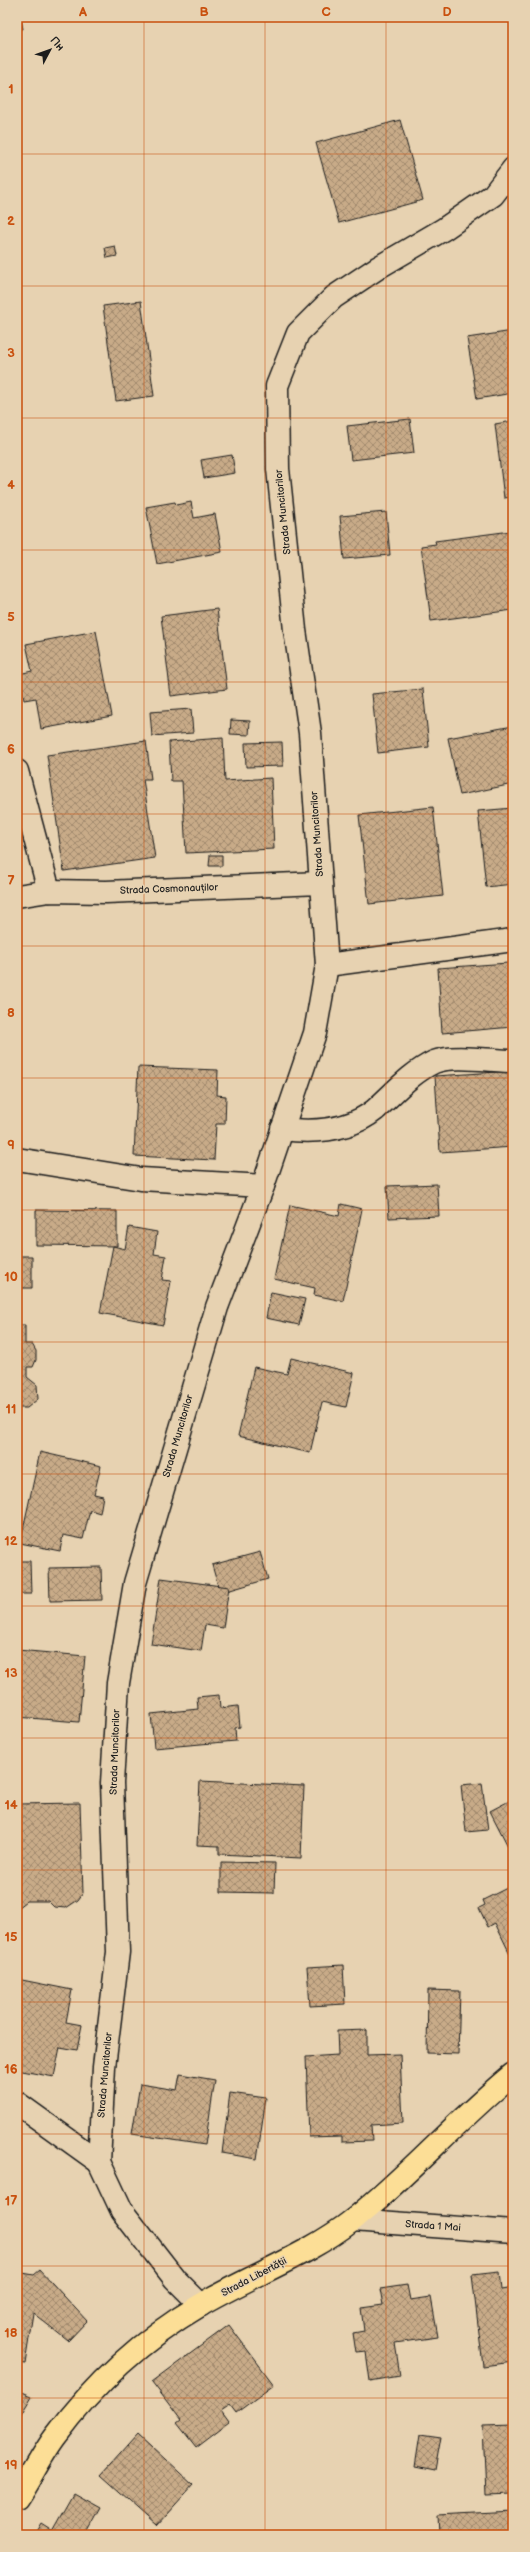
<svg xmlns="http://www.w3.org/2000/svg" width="530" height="2552" font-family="'Balsamiq Sans',sans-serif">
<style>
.building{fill:url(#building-cross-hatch);stroke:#1c1c1c}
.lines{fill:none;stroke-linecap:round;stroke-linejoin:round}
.minor-casing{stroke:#1c1c1c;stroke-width:25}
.highway-casing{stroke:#1c1c1c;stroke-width:25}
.minor{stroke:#e7d2b1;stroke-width:22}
.highway{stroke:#fcde96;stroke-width:22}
.grid{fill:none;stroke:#c9500e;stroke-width:1;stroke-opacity:0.55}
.labels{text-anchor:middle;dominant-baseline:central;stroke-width:3;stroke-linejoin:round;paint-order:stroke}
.street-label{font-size:10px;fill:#1c1c1c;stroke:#e7d2b1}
.neatline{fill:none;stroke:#c9500e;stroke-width:1.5}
.grid-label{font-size:13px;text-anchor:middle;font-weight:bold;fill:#c9500e}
</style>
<defs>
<pattern id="building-cross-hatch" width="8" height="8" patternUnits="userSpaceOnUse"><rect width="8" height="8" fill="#c8ab88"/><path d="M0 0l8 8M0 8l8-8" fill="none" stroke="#a28a6e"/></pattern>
</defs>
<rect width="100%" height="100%" fill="#e7d2b1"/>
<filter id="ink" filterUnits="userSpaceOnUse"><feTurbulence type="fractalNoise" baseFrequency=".025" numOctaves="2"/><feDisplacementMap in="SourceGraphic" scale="8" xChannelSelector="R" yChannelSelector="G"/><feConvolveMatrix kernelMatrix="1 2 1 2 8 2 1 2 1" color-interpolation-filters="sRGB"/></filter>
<g filter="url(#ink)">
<g class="building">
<path d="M17 19H21L23 29H17Z"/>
<path d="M400 120 423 200 339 223 316 143Z"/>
<path d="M115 246 117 256 107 258 105 248Z"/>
<path d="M141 301 154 396 116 401 103 306Z"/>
<path d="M513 331V393L477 399 467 338Z"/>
<path d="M410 419 414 453 351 460 347 426Z"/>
<path d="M513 421V497L504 498 495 424Z"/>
<path d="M232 455 235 473 204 478 201 460Z"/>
<path d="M175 502 176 505 191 502 194 518 215 514 222 552 157 564 146 507Z"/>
<path d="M386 512 390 555 344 559 340 516Z"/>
<path d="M511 531 513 548V610L431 621 421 546 436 544 435 541Z"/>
<path d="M217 609 227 689 171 696 161 616Z"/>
<path d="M96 631 112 716 41 729 36 698 24 700 19 674 32 671 26 644Z"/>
<path d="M423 689 429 747 378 753 372 694Z"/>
<path d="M191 709 193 733 152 736 150 712Z"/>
<path d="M231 720 250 721 249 735 230 734Z"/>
<path d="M513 726V784L460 795 448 738Z"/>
<path d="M223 738 225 781 271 778 274 849 186 853 182 781H171L169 742Z"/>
<path d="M146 741 151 779H143L155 858 64 871 47 755Z"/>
<path d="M282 742 283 766 246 767 245 743Z"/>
<path d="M433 807 443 896 369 904 359 815Z"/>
<path d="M513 808V884L486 887 478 811Z"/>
<path d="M210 855H222V866H209Z"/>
<path d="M508 963 513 1027 442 1033 438 968Z"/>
<path d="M138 1067 218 1070 217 1095 226 1096 225 1124H216L214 1160 134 1156Z"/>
<path d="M513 1071V1147L440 1152 435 1076Z"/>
<path d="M437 1184 439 1216 389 1218 387 1186Z"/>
<path d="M341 1204 362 1209 343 1301 314 1295 315 1288 274 1279 290 1205 339 1216Z"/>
<path d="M36 1210 117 1211V1246L36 1245Z"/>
<path d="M129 1227 157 1232 154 1254 166 1256 162 1280 171 1281 163 1325 100 1313 113 1246 125 1249Z"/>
<path d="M19 1249V1256H32V1288H18L17 1302V1250Z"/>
<path d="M271 1292 305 1299 299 1325 266 1318Z"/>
<path d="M17 1325H25V1344H32L36 1351V1360L33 1367H27V1377L37 1385 38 1399 27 1408H17Z"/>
<path d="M291 1358 354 1373 346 1407 322 1402 310 1453 238 1436 254 1367 287 1374Z"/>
<path d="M40 1452 101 1466 94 1494 103 1496 100 1513 90 1510 83 1539 63 1535 60 1551 20 1543Z"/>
<path d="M260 1552 268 1579 220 1593 212 1565Z"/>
<path d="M17 1561H30L31 1594H17Z"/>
<path d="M101 1567 102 1600 50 1601 49 1568Z"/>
<path d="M161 1578 229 1587 223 1628 205 1625 201 1651 151 1644Z"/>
<path d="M17 1650 85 1656 79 1722 17 1717Z"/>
<path d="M219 1695 220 1708 238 1706 240 1727 235 1728 236 1741 154 1748 151 1714 198 1709 197 1697Z"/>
<path d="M200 1781 304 1786 301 1858 219 1854V1846L197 1845Z"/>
<path d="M482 1783 488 1830 466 1832 461 1785Z"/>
<path d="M513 1799V1856L490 1811Z"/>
<path d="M80 1803 83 1893 78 1900 66 1908 54 1907 48 1901H26L17 1908V1804Z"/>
<path d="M221 1862 275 1863 274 1893 221 1892Z"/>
<path d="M513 1885V1960L495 1923 488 1927 479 1908 485 1905 483 1900Z"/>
<path d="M343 1965 345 2004 310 2006 307 1967Z"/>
<path d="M17 1979 72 1990 66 2022 82 2025 77 2050 60 2047 54 2077 17 2070Z"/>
<path d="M428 1990 460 1991 458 2054 427 2053Z"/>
<path d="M367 2030V2055L400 2054 403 2123 371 2125 372 2141 342 2142V2136L309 2137 306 2057 338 2055 337 2031Z"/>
<path d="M180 2074 215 2080 205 2145 132 2134 140 2084 177 2090Z"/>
<path d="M230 2093 266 2098 257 2159 222 2153Z"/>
<path d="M40 2270 87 2321 68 2341 33 2313 25 2364 17 2363V2272L34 2275Z"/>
<path d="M499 2272 501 2290 513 2288V2362L483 2366 472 2275Z"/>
<path d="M407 2285 410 2300 431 2297 438 2337 395 2343 400 2376 370 2381 366 2352 356 2353 353 2333 364 2331 361 2308 383 2305 380 2289Z"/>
<path d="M229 2325 274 2385 236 2413 230 2405 221 2411 229 2422 196 2447 177 2423 181 2420 152 2382Z"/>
<path d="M17 2390 32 2396 17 2421Z"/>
<path d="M513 2425V2494L486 2495 483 2426Z"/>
<path d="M138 2434 193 2485 157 2525 101 2475Z"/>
<path d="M420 2435 441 2438 435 2471 415 2467Z"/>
<path d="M73 2493 100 2508 85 2535H34L41 2523 52 2530Z"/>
<path d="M513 2511V2535H439L438 2515Z"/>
</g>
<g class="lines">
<g class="minor-casing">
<g id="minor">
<path d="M17 771 49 891"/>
<path d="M17 896 49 891 106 892 320 883"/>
<path d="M327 965 513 940"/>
<path d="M282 1129C314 1133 349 1131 375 1110 394 1093 411 1073 434 1062 453 1054 492 1061 513 1061"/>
<path d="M17 1159 141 1179 263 1186"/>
<path d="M17 2103 99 2162"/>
<path d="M353 2220 513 2232"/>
<path d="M201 2305 175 2279 122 2211 99 2162 104 2067 118 1952 112 1783 118 1683 135 1583 217 1307 263 1186 315 1033 327 965 310 733 295 630 278 469 277 386 298 333 334 297 379 267 444 229 493 195 513 169"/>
</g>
</g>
<g class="highway-casing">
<path id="highway" d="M17 2499C30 2479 41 2456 55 2437 94 2384 143 2339 199 2306 249 2276 307 2256 353 2220 409 2175 457 2120 513 2074"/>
</g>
<use href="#minor" class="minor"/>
<use href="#highway" class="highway"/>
</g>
</g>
<path class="grid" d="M144 17V2535M265 17V2535M386 17V2535M17 154H513M17 286H513M17 418H513M17 550H513M17 682H513M17 814H513M17 946H513M17 1078H513M17 1210H513M17 1342H513M17 1474H513M17 1606H513M17 1738H513M17 1870H513M17 2002H513M17 2134H513M17 2266H513M17 2398H513"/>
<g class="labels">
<g class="street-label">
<text transform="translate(283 512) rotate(-96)">Strada Muncitorilor</text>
<text transform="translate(317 834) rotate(-94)">Strada Muncitorilor</text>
<text transform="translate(169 889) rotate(-2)">Strada Cosmonauților</text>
<text transform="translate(178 1436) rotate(-74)">Strada Muncitorilor</text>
<text transform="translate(115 1752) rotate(-88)">Strada Muncitorilor</text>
<text transform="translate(105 2075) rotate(-85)">Strada Muncitorilor</text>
<text transform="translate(433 2226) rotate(4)">Strada 1 Mai</text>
<text transform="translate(254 2277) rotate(-28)">Strada Libertății</text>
</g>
</g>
<rect width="530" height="2552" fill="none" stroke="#e7d2b1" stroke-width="44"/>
<g transform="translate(50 50) rotate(49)" stroke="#e7d2b1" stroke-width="3" paint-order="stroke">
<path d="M0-3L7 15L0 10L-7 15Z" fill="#1c1c1c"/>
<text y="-6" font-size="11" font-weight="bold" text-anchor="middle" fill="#1c1c1c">Пн</text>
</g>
<rect x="22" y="22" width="486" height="2508" class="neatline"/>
<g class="grid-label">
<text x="83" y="16">A</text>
<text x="204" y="16">B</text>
<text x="326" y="16">C</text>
<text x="447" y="16">D</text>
<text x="11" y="93">1</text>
<text x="11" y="225">2</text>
<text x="11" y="357">3</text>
<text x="11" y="489">4</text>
<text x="11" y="621">5</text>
<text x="11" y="753">6</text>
<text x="11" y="885">7</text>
<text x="11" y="1017">8</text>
<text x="11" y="1149">9</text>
<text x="11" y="1281">10</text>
<text x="11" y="1413">11</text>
<text x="11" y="1545">12</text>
<text x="11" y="1677">13</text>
<text x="11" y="1809">14</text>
<text x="11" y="1941">15</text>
<text x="11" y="2073">16</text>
<text x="11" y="2205">17</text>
<text x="11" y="2337">18</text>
<text x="11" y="2469">19</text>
</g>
</svg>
